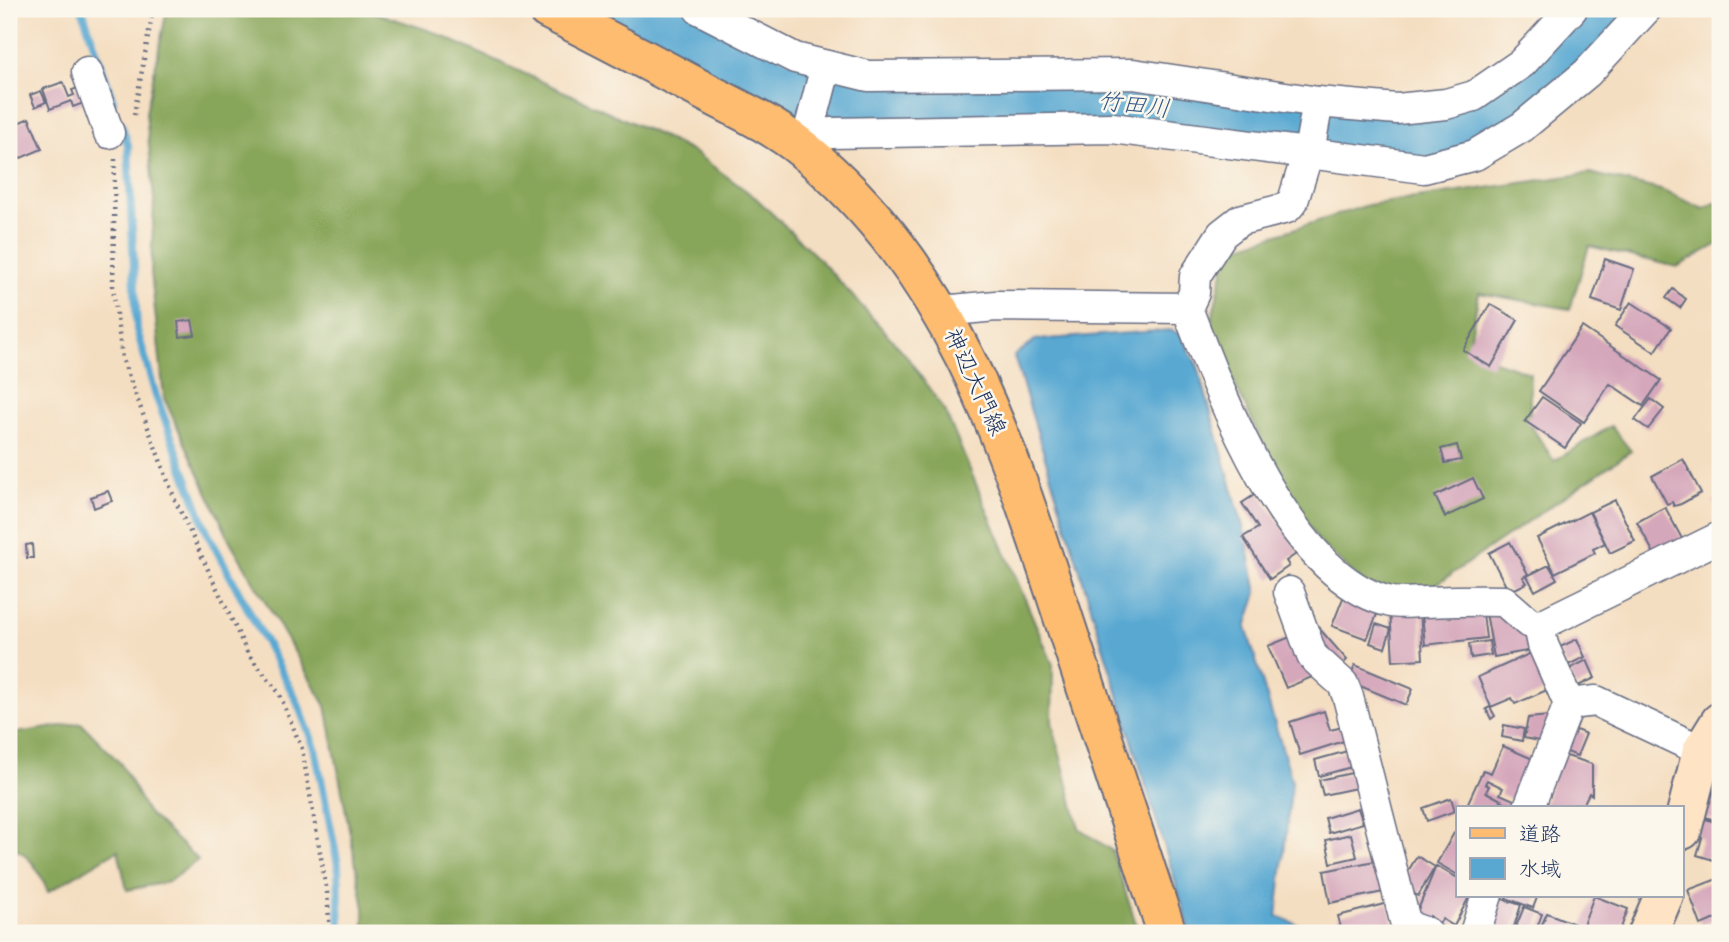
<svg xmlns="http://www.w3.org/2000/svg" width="1729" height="942" font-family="'Balsamiq Sans','Klee One',sans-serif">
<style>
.forest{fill:#88a65a;stroke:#526a5c;stroke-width:2}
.water{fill:#58a8d2;stroke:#3a6c98;stroke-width:2}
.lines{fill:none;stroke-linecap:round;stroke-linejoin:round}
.stream{stroke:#58a8d2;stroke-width:8}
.river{stroke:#58a8d2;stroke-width:49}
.building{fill:#d5a7bb}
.street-casing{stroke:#676c81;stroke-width:33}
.secondary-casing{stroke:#676c81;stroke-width:42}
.primary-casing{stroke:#676c81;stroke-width:42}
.path{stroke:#676c81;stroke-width:4.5;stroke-dasharray:2 5;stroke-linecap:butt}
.street{stroke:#fff;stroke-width:30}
.secondary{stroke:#fee4c5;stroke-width:38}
.primary{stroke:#fdbc6f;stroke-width:38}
.labels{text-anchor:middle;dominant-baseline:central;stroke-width:5;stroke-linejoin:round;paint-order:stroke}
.street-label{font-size:23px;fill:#1b2f5e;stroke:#fbf7ec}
.water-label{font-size:24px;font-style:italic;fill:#305987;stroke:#fbf7ec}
</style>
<rect width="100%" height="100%" fill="#fbf7ec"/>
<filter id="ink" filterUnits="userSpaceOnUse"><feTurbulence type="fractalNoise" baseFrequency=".0143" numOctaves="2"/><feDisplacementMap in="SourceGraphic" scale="14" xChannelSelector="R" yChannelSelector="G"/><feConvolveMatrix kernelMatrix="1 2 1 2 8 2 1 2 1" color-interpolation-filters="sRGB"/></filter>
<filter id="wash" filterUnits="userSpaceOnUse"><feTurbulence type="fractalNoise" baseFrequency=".00686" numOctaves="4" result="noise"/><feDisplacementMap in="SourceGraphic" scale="28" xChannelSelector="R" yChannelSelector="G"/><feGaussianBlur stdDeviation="1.57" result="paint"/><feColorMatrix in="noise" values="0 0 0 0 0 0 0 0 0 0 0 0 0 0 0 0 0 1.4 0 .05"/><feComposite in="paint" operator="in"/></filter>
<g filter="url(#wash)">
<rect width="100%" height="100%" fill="#f4dec1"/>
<g class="forest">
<path d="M167 9H364L431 31 659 135 695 153 756 198 819 259 905 354 945 411 1053 665 1052 722 1079 828 1112 851 1139 933H364V908L326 706 230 541 164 398 151 272 154 200 146 113Z"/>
<path d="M1590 173 1661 190 1704 209 1720 200V243L1677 267 1589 246 1570 309 1479 293 1468 352 1530 373V424L1554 461 1611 426 1631 451 1437 584 1425 596 1365 584 1320 543 1287 493 1209 331 1228 250 1368 205Z"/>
<path d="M81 723 121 764 147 812 198 860 168 882 127 890 118 850 48 892C40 872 30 853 9 846V734Z"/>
</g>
<path class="water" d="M1170 330 1180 334 1198 367 1245 534 1257 593 1246 627 1292 781 1277 916 1318 933H1191L1014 356 1035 340Z"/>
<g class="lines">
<g class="stream">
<path d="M82 9 113 101"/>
<path d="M121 124 128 145 137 330 156 396 208 534 296 699 315 748 338 865 340 933"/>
</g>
<path class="river" d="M627 9 783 85 848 104 1084 100 1395 135C1410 136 1427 137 1443 136 1504 129 1574 52 1614 9"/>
</g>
<g id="blocks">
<g class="building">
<path d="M63 82 69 97 74 95 72 90 84 86 89 101 73 107 71 101 50 109 43 89Z"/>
<path d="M41 91 46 102 35 107 30 95Z"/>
<path d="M29 118 42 149 9 163V127Z"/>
<path d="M1605 259 1634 269 1621 310 1592 300Z"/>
<path d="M1673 289 1686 299 1680 308 1666 298Z"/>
<path d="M1631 302 1671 328 1655 352 1615 326Z"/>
<path d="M1490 304 1518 320 1491 367 1463 350Z"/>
<path d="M192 320 195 335 180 337 178 322Z"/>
<path d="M1582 327 1661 380 1643 406 1610 384 1584 422 1539 391Z"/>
<path d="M1542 397 1581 423 1565 448 1525 421Z"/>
<path d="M1651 399 1664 409 1648 429 1635 420Z"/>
<path d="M1457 445 1461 460 1445 463 1441 449Z"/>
<path d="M1683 459 1701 493 1681 504 1674 506 1672 502 1667 504 1652 476Z"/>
<path d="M1473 478 1483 499 1445 517 1435 496Z"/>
<path d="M108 491 112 501 94 508 91 497Z"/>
<path d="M1259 492 1299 552 1286 561 1289 566 1270 579 1243 537 1258 528 1242 503Z"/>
<path d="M1720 498V514L1714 501Z"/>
<path d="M1615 500 1635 541 1610 553 1590 512Z"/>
<path d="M1665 507 1687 548 1659 563 1637 522Z"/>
<path d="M1589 512 1605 543 1593 549 1595 553 1555 573 1537 538Z"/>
<path d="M1510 542 1528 574 1523 577 1527 583 1509 592 1489 553Z"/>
<path d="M32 544 33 558H27L26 545Z"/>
<path d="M1549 565 1557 579 1535 591 1527 576Z"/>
<path d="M1345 593 1380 607 1367 639 1332 626Z"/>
<path d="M1482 606 1486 638 1425 645 1422 613Z"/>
<path d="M1420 608 1423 659 1393 661 1390 609Z"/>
<path d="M1506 611 1526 628 1532 650 1494 657 1486 613Z"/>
<path d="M1376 624 1391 629 1385 648 1370 643Z"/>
<path d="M1318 627 1347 660 1338 669 1322 653 1327 648 1312 633Z"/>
<path d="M1295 635 1312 677 1286 688 1268 646Z"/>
<path d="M1577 639 1585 657 1566 666 1558 648Z"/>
<path d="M1489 641 1491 655 1471 658 1469 644Z"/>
<path d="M1531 653 1547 690 1515 704 1512 698 1491 707 1478 677Z"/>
<path d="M1587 660 1595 678 1576 687 1567 670Z"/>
<path d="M1355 665 1413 689 1406 705 1348 681Z"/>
<path d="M1490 707 1495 716 1491 719 1486 709Z"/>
<path d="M1324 711 1330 730 1343 727 1347 740 1300 755 1290 722Z"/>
<path d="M1549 716 1544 742 1524 738 1528 718Z"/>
<path d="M1504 725 1524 729 1522 741 1502 737Z"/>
<path d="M1571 728 1586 734 1577 756 1562 750Z"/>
<path d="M1503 746 1535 760 1516 801 1500 794 1503 788 1487 780 1485 784 1489 786 1486 792 1514 807H1466L1483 770 1491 773Z"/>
<path d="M1351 750 1355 766 1319 776 1315 760Z"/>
<path d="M1560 754 1592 764V795L1589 793 1582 807H1544Z"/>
<path d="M1352 773 1356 788 1323 795 1319 780Z"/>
<path d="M1720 773V822L1705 817Z"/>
<path d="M1451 798 1455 811 1427 821 1423 808Z"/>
<path d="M1358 808 1363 823 1329 833 1325 818Z"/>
<path d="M1703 818 1720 824V862L1697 855 1702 838 1696 836Z"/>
<path d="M1454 833 1458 835V875L1437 863Z"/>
<path d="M1351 834 1357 857 1331 863 1326 840Z"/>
<path d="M1417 856 1435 867 1418 896 1400 885Z"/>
<path d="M1380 860 1388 891 1330 903 1324 871Z"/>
<path d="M1436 866 1458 878V895H1470L1454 926 1442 919 1439 924 1430 916 1427 922 1415 917Z"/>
<path d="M1720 878V917L1701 925 1688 890Z"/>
<path d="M1507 895H1538L1533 908 1506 898Z"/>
<path d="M1594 896 1628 909 1619 933H1588L1590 928 1583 925Z"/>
<path d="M1496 897 1521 905 1512 933H1485Z"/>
<path d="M1388 903 1395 932 1342 933 1338 916Z"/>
<path d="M1524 907 1542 914 1535 933 1515 929Z"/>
<path d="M1547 913 1580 926 1577 933H1538Z"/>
</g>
</g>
</g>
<g filter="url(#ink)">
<use href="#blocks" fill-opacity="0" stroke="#676c81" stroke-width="2"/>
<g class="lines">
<g class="street-casing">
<g id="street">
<path d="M699 9 795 58 868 76 1133 74 1318 102 1397 109 1446 104 1474 96 1522 63 1572 9"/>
<path d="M87 72 109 133"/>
<path d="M809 137 831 133 1112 128 1424 168 1475 155 1522 127 1587 73 1646 9"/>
<path d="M804 150 826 66"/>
<path d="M1187 308 1194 293 1195 276 1222 234 1240 220 1287 208 1293 201 1310 146 1318 102"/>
<path d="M942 311 996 306 1187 308C1220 395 1290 580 1391 602 1401 604 1413 602 1423 602 1450 601 1477 600 1504 601L1528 622 1539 626 1543 645 1569 704 1596 701 1702 751"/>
<path d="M1289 592 1312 656 1343 684 1348 697 1405 921 1410 927 1427 933"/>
<path d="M1539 626 1720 537"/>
<path d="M1529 807 1569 704"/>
<path d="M1475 933 1487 895"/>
</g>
</g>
<g class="secondary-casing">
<g id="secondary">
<path d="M1682 830 1702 751 1720 722"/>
<path d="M1648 933 1664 895"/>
</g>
</g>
<g class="primary-casing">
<path id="primary" d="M547 9C598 35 648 61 698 88 734 107 772 124 804 150 956 276 1007 446 1066 626 1100 729 1134 831 1167 933"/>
</g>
<g class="path">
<path d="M134 115 153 9"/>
<path d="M115 159 113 286 122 358 175 500 248 654 279 693 302 749 327 892 330 933"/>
</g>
<use href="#street" class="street"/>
<use href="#secondary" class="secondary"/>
<use href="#primary" class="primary"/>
</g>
</g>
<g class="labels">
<g class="street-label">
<text transform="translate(975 382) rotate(65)">神辺大門線</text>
</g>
<g class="water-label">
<text transform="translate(1134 105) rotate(7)">竹田川</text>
</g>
</g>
<rect width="1729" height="942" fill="none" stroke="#fbf7ec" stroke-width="35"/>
<rect x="1456" y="806" width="228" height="91" fill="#fbf7ec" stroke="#a1a7b3" stroke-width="2"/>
<rect x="1470" y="828" width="35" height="10" fill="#fdbc6f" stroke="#a1a7b3" stroke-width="2"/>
<text x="1519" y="841" font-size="21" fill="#1b2f5e">道路</text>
<rect x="1470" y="858" width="35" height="21" fill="#58a8d2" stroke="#a1a7b3" stroke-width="2"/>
<text x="1519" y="876" font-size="21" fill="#1b2f5e">水域</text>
</svg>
